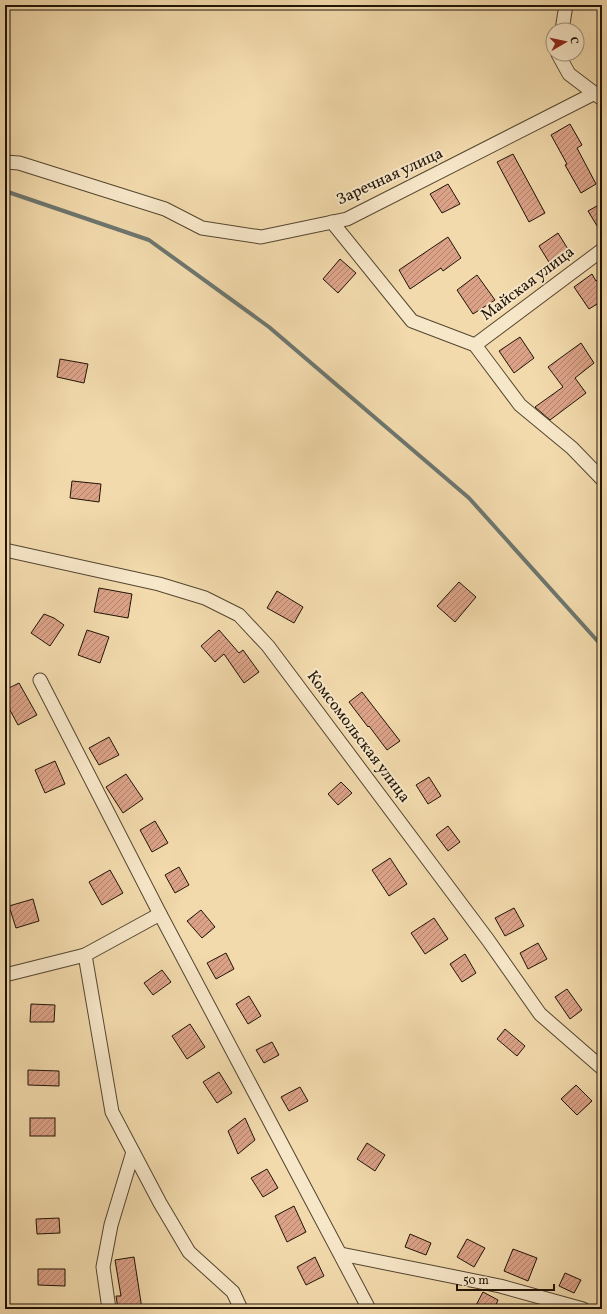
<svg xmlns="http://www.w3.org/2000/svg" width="607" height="1314" font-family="Vollkorn,serif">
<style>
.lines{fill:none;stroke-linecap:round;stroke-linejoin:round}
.stream{stroke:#6d766f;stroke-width:4}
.building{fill:url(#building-hatch);stroke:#201406}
.street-casing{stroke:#544630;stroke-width:15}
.street{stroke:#f7e7c9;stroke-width:13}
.labels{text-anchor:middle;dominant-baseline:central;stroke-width:4;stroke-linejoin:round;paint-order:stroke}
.street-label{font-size:16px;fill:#201406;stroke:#f7e7c9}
</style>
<defs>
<pattern id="building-hatch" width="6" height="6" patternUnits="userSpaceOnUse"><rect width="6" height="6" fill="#dba288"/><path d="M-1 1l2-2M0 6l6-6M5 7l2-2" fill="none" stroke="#b1836d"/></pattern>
</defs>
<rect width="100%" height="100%" fill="#f2daac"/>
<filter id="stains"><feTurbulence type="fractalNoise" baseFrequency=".005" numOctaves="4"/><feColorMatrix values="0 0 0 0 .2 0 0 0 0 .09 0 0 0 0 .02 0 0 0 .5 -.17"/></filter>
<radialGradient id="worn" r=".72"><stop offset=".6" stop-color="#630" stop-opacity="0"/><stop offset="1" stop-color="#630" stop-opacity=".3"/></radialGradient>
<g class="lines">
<path class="stream" d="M5 191 149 240 269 327 469 498 602 646"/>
</g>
<g class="building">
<path d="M570 124 582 145 577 148 596 184 581 193 565 165 567 164 551 135Z"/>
<path d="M513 154 545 213 529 222 497 162Z"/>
<path d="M448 184 460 204 442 213 430 194Z"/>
<path d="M602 203V234L588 211Z"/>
<path d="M558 233 571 254 552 267 539 246Z"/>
<path d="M448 237 461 258 443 271 441 268 410 289 399 270Z"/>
<path d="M340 259 356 273 338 293 323 279Z"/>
<path d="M592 274 596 281 602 277V301L589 309 574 287Z"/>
<path d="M477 275 495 300 473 314 457 290Z"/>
<path d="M520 337 534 358 514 373 499 351Z"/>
<path d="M581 343 594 363 575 378 586 393 550 420 535 407 563 387 548 367Z"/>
<path d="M60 359 88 364 84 383 57 377Z"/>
<path d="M72 481 101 484 99 502 70 498Z"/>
<path d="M459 582 476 597 455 622 437 606Z"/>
<path d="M99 588 132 594 128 618 94 612Z"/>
<path d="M277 591 303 607 294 623 267 608Z"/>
<path d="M44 614 54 618 64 625 50 646 31 633Z"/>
<path d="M87 630 109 637 100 663 78 655Z"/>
<path d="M219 630 239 653 243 650 259 672 244 683 224 654 215 662 201 646Z"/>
<path d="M19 683 37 715 18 725 5 701V690Z"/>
<path d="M362 692 400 741 387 750 369 726 368 727 349 702Z"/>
<path d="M109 737 119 755 99 765 89 748Z"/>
<path d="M55 761 65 784 45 793 35 770Z"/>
<path d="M126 774 143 799 123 813 106 787Z"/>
<path d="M429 777 441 796 428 804 416 785Z"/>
<path d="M341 782 352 793 338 805 328 794Z"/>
<path d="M155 821 168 843 152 852 140 830Z"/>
<path d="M448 826 460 842 448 851 436 835Z"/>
<path d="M390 858 407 884 389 896 372 870Z"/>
<path d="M179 867 189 885 175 893 165 875Z"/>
<path d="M110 870 123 893 102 905 89 882Z"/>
<path d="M33 899 39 921 16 928 9 906Z"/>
<path d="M514 908 524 926 505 936 495 918Z"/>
<path d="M201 910 215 927 202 938 187 921Z"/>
<path d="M434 918 448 939 425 954 411 933Z"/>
<path d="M538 943 547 959 528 969 520 953Z"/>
<path d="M226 953 234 969 216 979 207 963Z"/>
<path d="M465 954 476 973 462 982 450 964Z"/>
<path d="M162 970 171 982 153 995 144 983Z"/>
<path d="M567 989 582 1010 570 1019 555 997Z"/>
<path d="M249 996 261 1016 248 1024 236 1004Z"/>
<path d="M31 1004 55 1005 54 1022H30Z"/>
<path d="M190 1024 205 1047 187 1059 172 1036Z"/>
<path d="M505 1029 525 1046 517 1056 497 1039Z"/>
<path d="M272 1042 279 1055 264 1063 256 1050Z"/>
<path d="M28 1070 59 1071V1086L28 1085Z"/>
<path d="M219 1072 232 1093 217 1103 203 1082Z"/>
<path d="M576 1085 592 1101 577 1115 561 1099Z"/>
<path d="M300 1087 308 1101 289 1111 281 1097Z"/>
<rect x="30" y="1118" width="25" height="18"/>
<path d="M245 1118 255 1140 238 1154 228 1131Z"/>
<path d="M367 1143 385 1155 375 1171 357 1159Z"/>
<path d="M267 1169 278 1188 263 1197 251 1178Z"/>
<path d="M294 1206 306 1232 287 1242 275 1216Z"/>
<path d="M59 1218 60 1233 37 1234 36 1219Z"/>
<path d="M410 1234 431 1243 426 1255 405 1247Z"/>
<path d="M467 1239 485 1248 474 1267 457 1257Z"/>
<path d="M513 1249 537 1258 528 1281 504 1271Z"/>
<path d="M134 1257 142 1309H118L116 1296H121L115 1260Z"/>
<path d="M315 1257 324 1276 306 1285 297 1267Z"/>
<path d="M38 1269H65V1286L38 1285Z"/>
<path d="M565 1273 581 1280 574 1293 559 1286Z"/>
<path d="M483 1292 498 1300 494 1309H474Z"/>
</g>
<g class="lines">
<g class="street-casing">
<g id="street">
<path d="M562 30 566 5"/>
<path d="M558 54 569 74 602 99"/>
<path d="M5 162 19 163 165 209 202 228 261 237 347 219 595 93"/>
<path d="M332 222 412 321 475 345 520 405 572 448 602 479"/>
<path d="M475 345 602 250"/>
<path d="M5 550 159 584 205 598 239 615 268 646 488 940 540 1014 602 1068"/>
<path d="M40 680 160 914 369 1309"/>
<path d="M85 955 112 1112 160 1203 189 1252 233 1292 241 1309"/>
<path d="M5 975 85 955 160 914"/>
<path d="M341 1254 500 1286 583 1309"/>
<path d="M109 1309 103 1267 111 1225 133 1152"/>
</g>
</g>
<use href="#street" class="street"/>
</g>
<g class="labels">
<g class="street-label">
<text transform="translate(390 177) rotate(-25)">Заречная улица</text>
<text transform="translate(528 284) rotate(-37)">Майская улица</text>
<text transform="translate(358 737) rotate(53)">Комсомольская улица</text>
</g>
</g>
<rect width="607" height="1314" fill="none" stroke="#f2daac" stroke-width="20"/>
<rect x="6" y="6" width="595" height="1302" fill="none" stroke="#201406" stroke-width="2"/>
<rect x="10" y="10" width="587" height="1294" fill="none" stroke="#201406"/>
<g transform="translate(565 42) rotate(81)"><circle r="19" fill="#f7e7c9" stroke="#a1937b"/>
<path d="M0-3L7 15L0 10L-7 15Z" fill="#8f2418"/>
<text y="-6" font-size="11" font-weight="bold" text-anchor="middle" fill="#201406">С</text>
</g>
<path d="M457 1284v6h97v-6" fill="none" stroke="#201406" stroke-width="2"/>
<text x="463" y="1284" font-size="12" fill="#201406" stroke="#f7e7c9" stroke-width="3" paint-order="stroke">50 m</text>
<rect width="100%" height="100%" filter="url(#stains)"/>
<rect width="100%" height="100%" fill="url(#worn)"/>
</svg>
